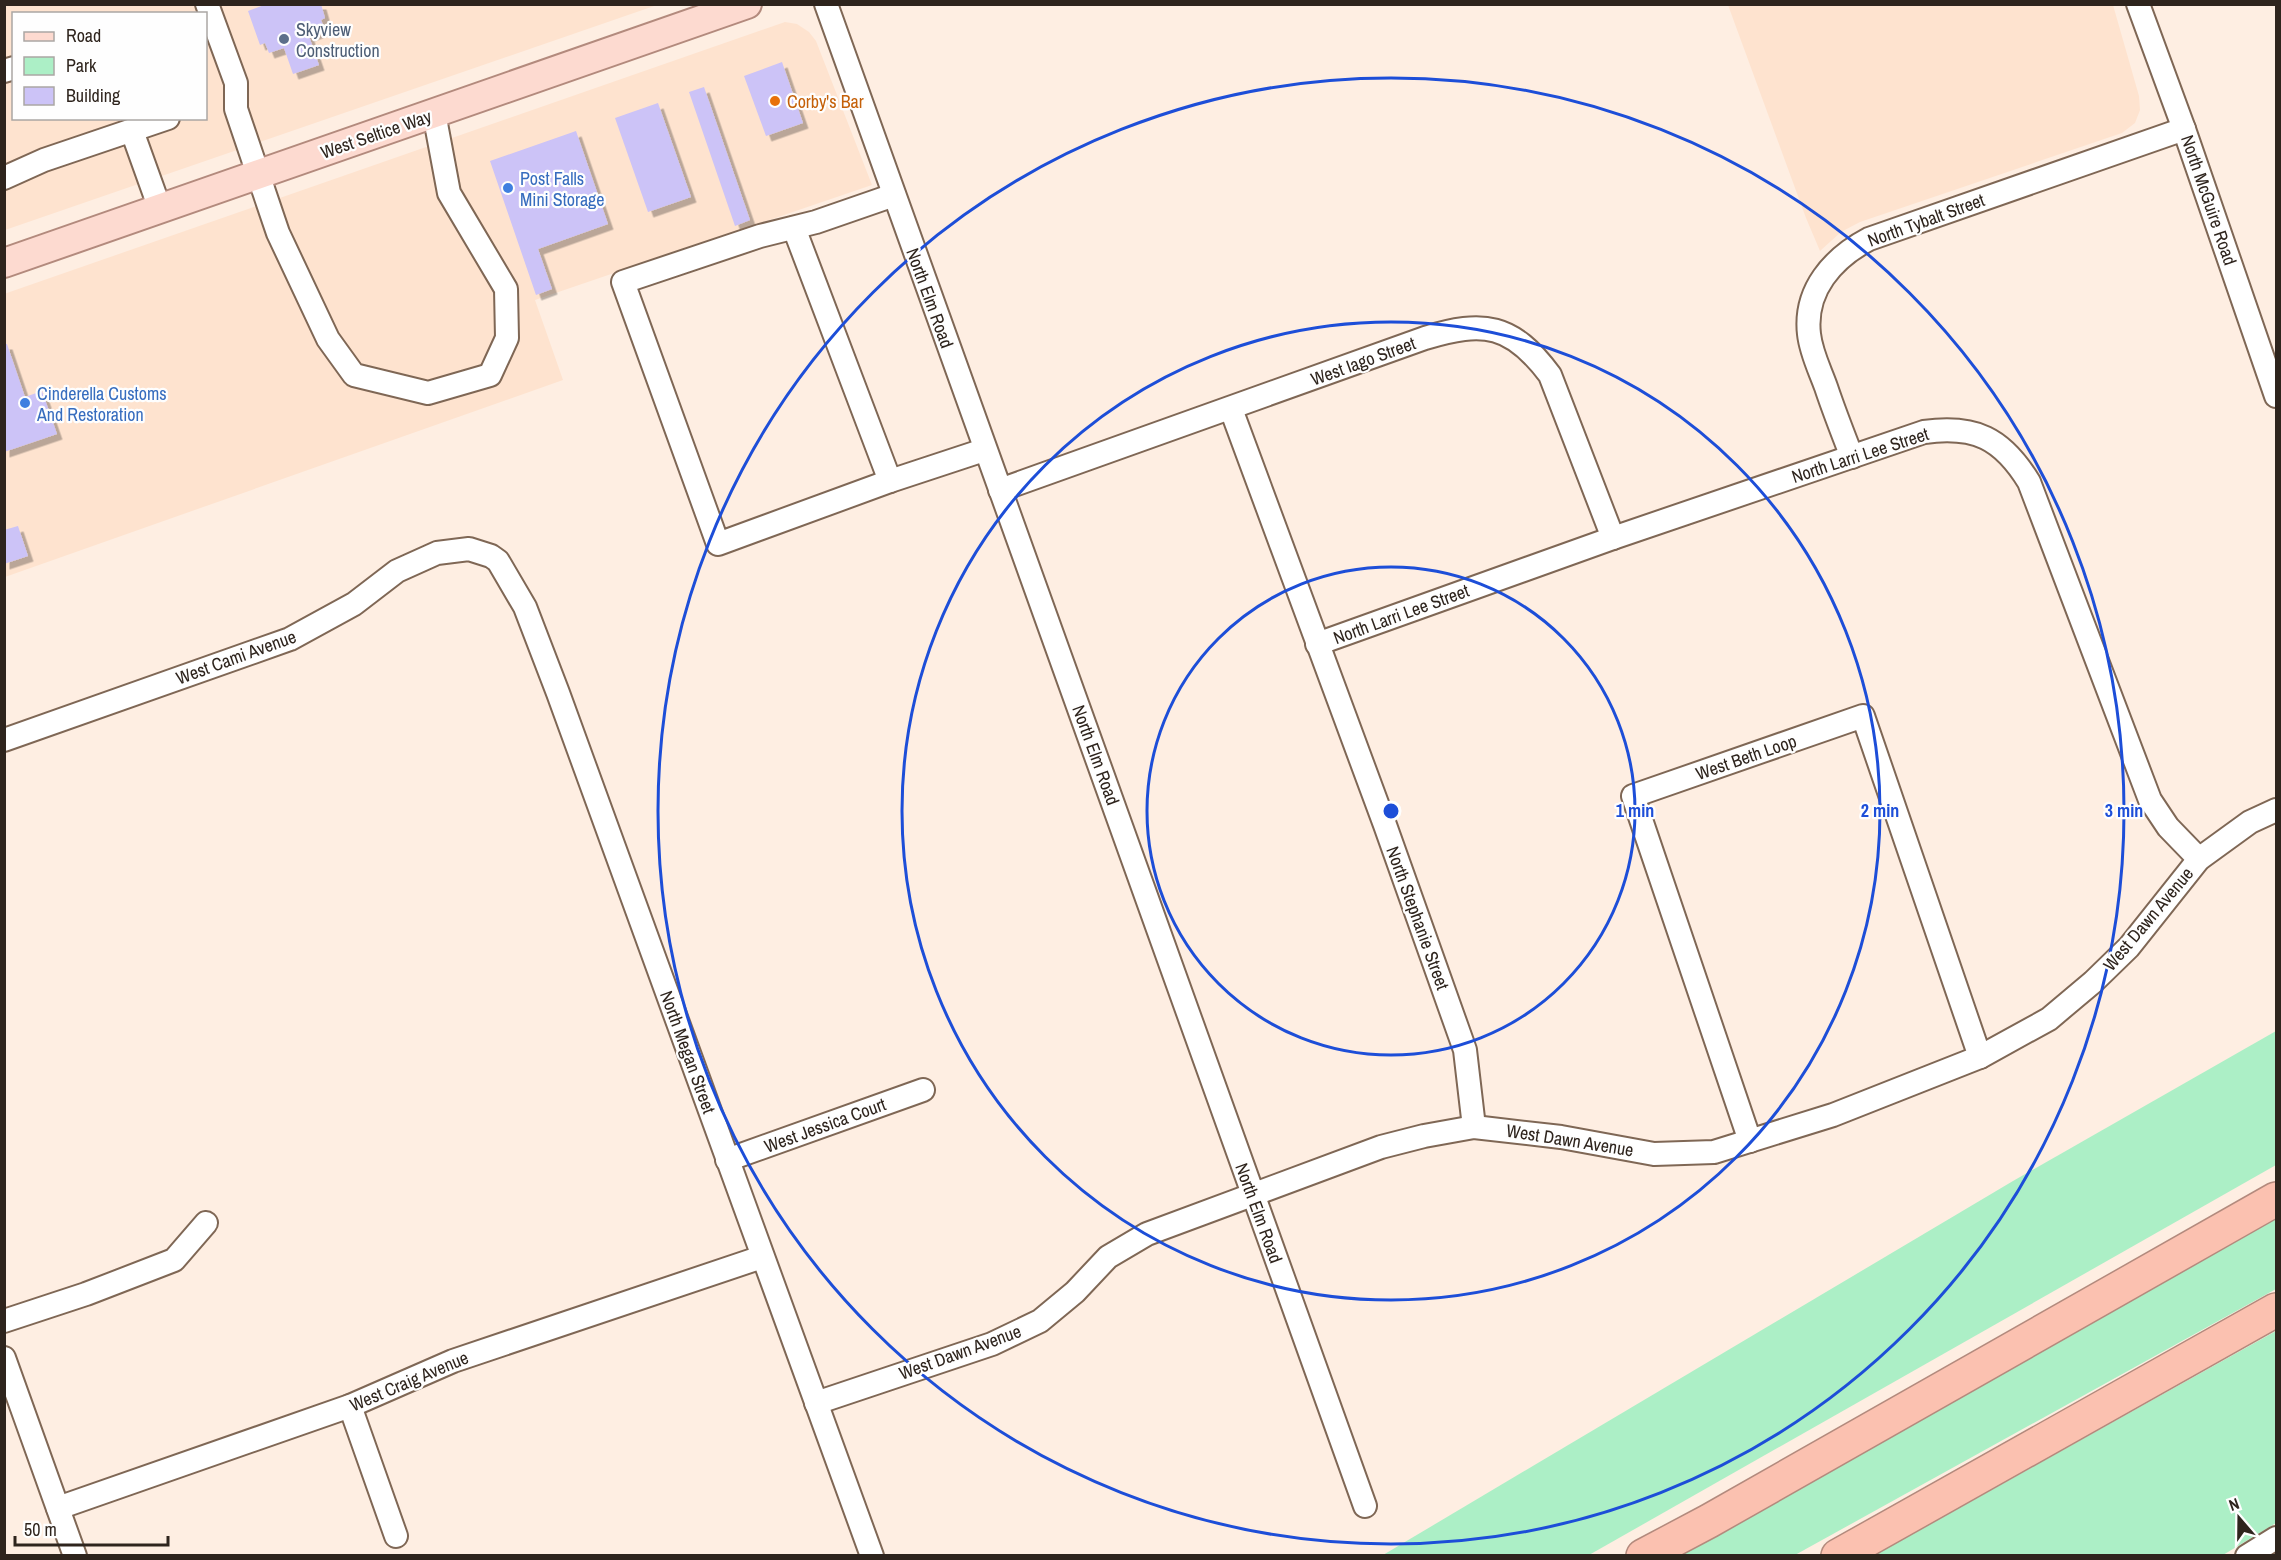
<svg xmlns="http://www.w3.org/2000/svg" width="2281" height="1560" font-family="'Archivo Narrow',sans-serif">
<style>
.built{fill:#fee3cf;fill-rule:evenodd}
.green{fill:#acefc6}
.building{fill:#ccc3f7;filter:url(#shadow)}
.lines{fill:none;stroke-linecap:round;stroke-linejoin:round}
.minor-casing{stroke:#7f6755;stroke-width:26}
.major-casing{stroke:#b38a7d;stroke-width:32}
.highway-casing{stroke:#b38a7d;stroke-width:36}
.minor{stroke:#fff;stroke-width:22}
.major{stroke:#fddad0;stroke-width:28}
.highway{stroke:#fbc1b0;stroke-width:33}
.ring{fill:none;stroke:#1d4ed8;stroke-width:3}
.service-dot{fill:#5c6f8a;stroke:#fefefe;stroke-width:2}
.food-dot{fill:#e8710a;stroke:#fefefe;stroke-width:2}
.shop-dot{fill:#3f7fe0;stroke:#fefefe;stroke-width:2}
.labels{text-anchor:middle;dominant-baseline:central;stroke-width:4.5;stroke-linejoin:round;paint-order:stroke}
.service-label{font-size:18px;fill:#4e5e75;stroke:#fefefe;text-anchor:start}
.food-label{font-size:18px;fill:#c56008;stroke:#fefefe;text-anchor:start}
.street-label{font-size:18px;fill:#2e241d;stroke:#fefefe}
.shop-label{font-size:18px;fill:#366cbe;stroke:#fefefe;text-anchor:start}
.centre{fill:#1d4ed8;stroke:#fefefe;stroke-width:3}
.ring-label{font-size:18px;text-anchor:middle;font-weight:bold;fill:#1d4ed8;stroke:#fefefe;stroke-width:4.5;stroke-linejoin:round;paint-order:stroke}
</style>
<defs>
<filter id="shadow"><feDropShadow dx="5.5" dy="5.5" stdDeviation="0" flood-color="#0004"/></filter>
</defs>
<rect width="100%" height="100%" fill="#feeee2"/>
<g class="built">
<path d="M4 5H657L5 230ZM14 14H206V118H14Z"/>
<path d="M1728 5H2113L2139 96 2140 110 2135 123 2122 133 1860 222 1841 232 1820 251 1806 218Z"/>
<path d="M785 22 797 24 809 32 816 41 872 185 535 300 563 380 5 577 4 294Z"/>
</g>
<g class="green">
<path d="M2276 1031V1165L1589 1555H1383L2013 1181Z"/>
<path d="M2276 1213V1289L1795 1555 1670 1556Z"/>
<path d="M2276 1331V1523L2223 1555H1875Z"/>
</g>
<g class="building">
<path d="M267 4H321L325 18 321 20 325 30 309 36 319 65 293 74 284 48 269 53 265 43 260 45 248 11Z"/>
<path d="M782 62 803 123 766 136 744 76Z"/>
<path d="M704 87 750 220 735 226 689 92Z"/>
<path d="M658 103 691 197 648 212 615 118Z"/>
<path d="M576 131 608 224 538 249 552 289 536 295 490 161Z"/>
<path d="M4 344H7L25 397 42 391 57 434 4 452Z"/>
<path d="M18 526 28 556 4 564V530Z"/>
</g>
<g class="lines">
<g class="minor-casing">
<g id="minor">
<path d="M207 4 236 83V109L278 233 328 339 354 375 428 393 490 375 507 338 506 289 449 193 434 113"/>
<path d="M826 4 1365 1506"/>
<path d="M2138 4 2184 129 2276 396"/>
<path d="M4 71 14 68"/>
<path d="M132 131 160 209"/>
<path d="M4 178 44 160 168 118"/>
<path d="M894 195 816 222 760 236 623 282 718 544 890 481 984 450"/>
<path d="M794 228 890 481"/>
<path d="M1231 409 1385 825 1465 1050 1474 1127"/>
<path d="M1852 457C1843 434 1834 411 1826 387 1820 370 1811 353 1809 334 1804 290 1833 258 1869 239L2184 129"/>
<path d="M1000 490 1425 338C1484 320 1512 324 1550 375L1613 538"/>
<path d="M1317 644 1613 538 1924 432C1975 425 2002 438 2029 482L2150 800 2168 827 2199 859"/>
<path d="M4 740 290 639 354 604 397 571 437 553 469 549 491 556 498 561 525 607 558 693 872 1556"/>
<path d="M1750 1141 1633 796 1863 716 1980 1057"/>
<path d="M727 1160 923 1090"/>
<path d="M4 1321 86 1294 174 1260 206 1223"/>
<path d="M4 1358 75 1556"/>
<path d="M816 1403 992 1344 1040 1321 1075 1292 1108 1257 1147 1234 1381 1147 1424 1136 1474 1127 1561 1137 1654 1154 1714 1152 1833 1115 1980 1057 2049 1019 2093 982 2129 947 2199 859 2250 822 2276 810"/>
<path d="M350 1406 396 1536"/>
<path d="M58 1508 350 1406 453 1361 762 1257"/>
<path d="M2247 1556 2276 1538"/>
</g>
</g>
<g class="major-casing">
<path id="major" d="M4 263 747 4"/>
</g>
<g class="highway-casing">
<g id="highway">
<path d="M1643 1556 1709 1521 2276 1199"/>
<path d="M1838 1556 2276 1310"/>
</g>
</g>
<use href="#minor" class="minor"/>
<use href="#major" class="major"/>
<use href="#highway" class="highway"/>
</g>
<g class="ring">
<circle cx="1391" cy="811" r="244"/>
<circle cx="1391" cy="811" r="489"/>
<circle cx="1391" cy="811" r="733"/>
</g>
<circle class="service-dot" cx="284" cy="39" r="6"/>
<circle class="food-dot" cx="775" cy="101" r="6"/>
<g class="shop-dot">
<circle cx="508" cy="188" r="6"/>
<circle cx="25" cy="403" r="6"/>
</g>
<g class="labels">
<g class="service-label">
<text x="296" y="29">Skyview<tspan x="296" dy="21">Construction</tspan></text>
</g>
<g class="food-label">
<text x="787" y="101">Corby's Bar</text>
</g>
<g class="street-label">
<text transform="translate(376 134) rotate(-19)">West Seltice Way</text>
<text transform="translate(2209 200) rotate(71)">North McGuire Road</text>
<text transform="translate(1926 220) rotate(-20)">North Tybalt Street</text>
<text transform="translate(930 298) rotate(70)">North Elm Road</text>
<text transform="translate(1363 361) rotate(-20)">West Iago Street</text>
<text transform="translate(1860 455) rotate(-18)">North Larri Lee Street</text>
<text transform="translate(1401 614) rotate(-20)">North Larri Lee Street</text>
<text transform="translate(236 657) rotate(-20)">West Cami Avenue</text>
<text transform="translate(1096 755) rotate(70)">North Elm Road</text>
<text transform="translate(1746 757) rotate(-19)">West Beth Loop</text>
<text transform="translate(1418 918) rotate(70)">North Stephanie Street</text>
<text transform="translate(2148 919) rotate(-50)">West Dawn Avenue</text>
<text transform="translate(688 1052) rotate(70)">North Megan Street</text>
<text transform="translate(825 1125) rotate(-20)">West Jessica Court</text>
<text transform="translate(1570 1140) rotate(9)">West Dawn Avenue</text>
<text transform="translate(1259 1213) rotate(70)">North Elm Road</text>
<text transform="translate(960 1352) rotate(-20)">West Dawn Avenue</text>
<text transform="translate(409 1381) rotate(-23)">West Craig Avenue</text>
</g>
<g class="shop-label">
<text x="520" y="178">Post Falls<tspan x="520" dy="21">Mini Storage</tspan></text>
<text x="37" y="393">Cinderella Customs<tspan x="37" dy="21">And Restoration</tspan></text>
</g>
</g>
<circle cx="1391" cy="811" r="9" class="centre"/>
<g class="ring-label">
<text x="1635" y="817">1 min</text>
<text x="1880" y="817">2 min</text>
<text x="2124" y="817">3 min</text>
</g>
<rect width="2281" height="1560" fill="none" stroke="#2e241d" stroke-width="12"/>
<rect x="12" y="12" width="195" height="108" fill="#fefefe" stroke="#aba7a4" stroke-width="1.5"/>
<rect x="24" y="32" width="30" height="9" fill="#fddad0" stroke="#aba7a4" stroke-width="1.5"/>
<text x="66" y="42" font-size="18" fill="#2e241d">Road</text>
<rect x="24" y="57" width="30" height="18" fill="#acefc6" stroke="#aba7a4" stroke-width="1.5"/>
<text x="66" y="72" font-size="18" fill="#2e241d">Park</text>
<rect x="24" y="87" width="30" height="18" fill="#ccc3f7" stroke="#aba7a4" stroke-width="1.5"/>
<text x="66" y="102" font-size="18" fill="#2e241d">Building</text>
<g transform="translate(2239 1518) rotate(340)" stroke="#fefefe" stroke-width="4.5" paint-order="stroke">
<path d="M0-4.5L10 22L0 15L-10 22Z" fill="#2e241d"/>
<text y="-9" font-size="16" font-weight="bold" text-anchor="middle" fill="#2e241d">N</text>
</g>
<path d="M15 1536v9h153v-9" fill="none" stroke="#2e241d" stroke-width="3"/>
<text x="24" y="1536" font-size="18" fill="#2e241d" stroke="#fefefe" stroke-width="4.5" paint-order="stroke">50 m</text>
</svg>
